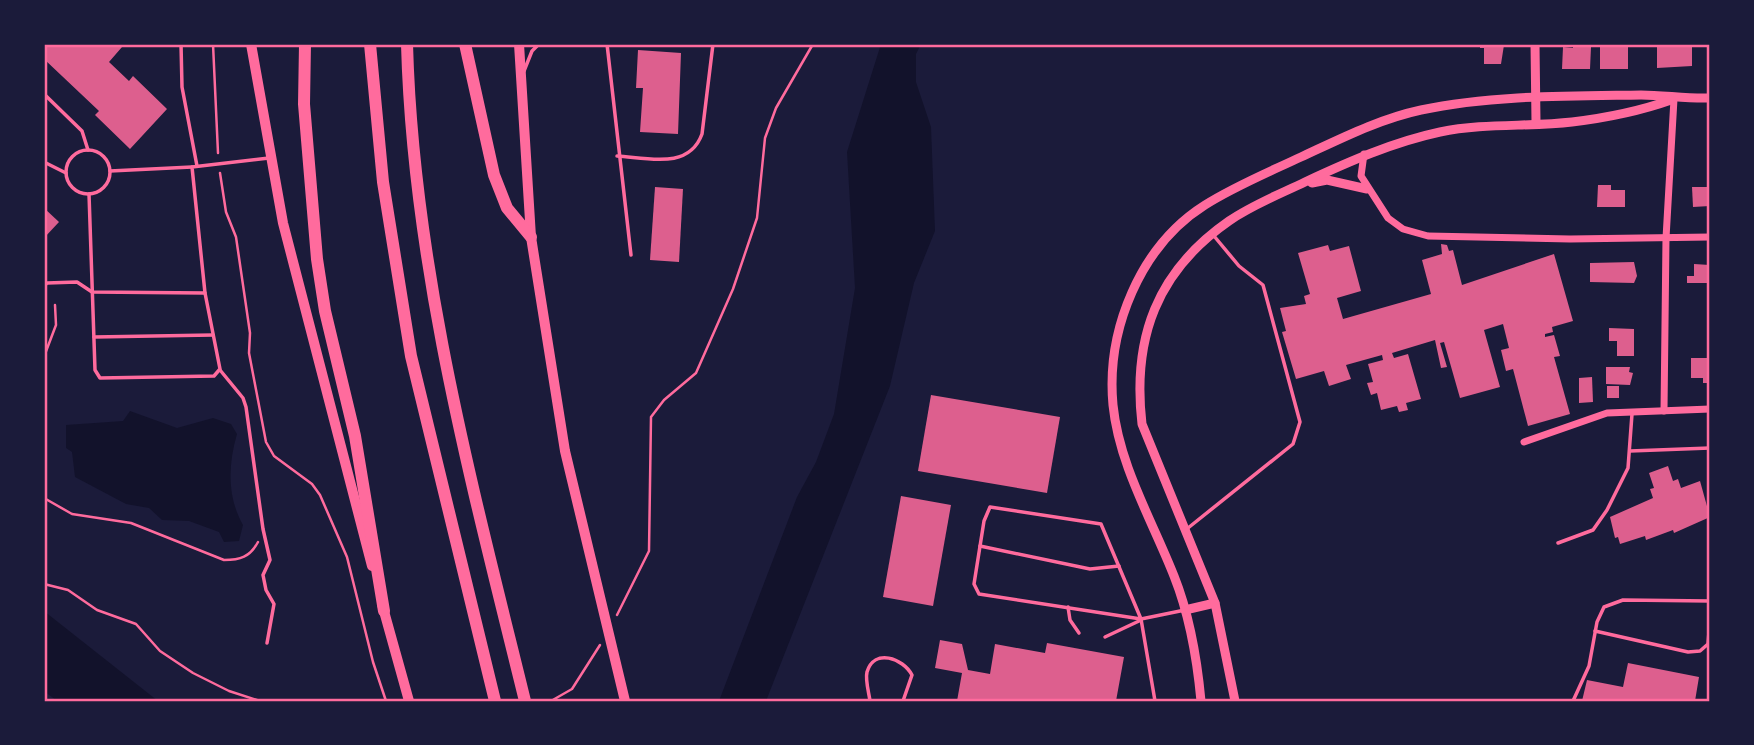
<svg xmlns="http://www.w3.org/2000/svg" width="1754" height="745" font-family="'Fira Sans Condensed',sans-serif">
<style>
.water{fill:#12122b}
.building{fill:#dd5f8e}
.lines{fill:none;stroke-linecap:round;stroke-linejoin:round}
.path{stroke:#ff6b9d;stroke-width:2.5}
.service{stroke:#ff6b9d;stroke-width:3.5}
.minor{stroke:#ff6b9d;stroke-width:7}
.tertiary{stroke:#ff6b9d;stroke-width:9}
.secondary{stroke:#ff6b9d;stroke-width:10}
.motorway{stroke:#ff6b9d;stroke-width:12}
.neatline{fill:none;stroke:#ff6b9d;stroke-width:2.5}
</style>
<rect width="100%" height="100%" fill="#1b1b3a"/>
<g class="water">
<path d="M881 44H921L916 54V82L931 127 935 231 914 283 890 386 766 701H719L797 497 816 462 834 414 855 288 847 152Z"/>
<path d="M130 411 177 428 213 418 231 424 237 434C228 465 227 497 243 525L239 541 224 542 219 532 189 521 162 520 149 508 126 504 75 477 72 452 66 448V425L123 421Z"/>
<path d="M44 611 158 701H57L44 691Z"/>
</g>
<g class="building">
<path d="M44 44H119L122 47 109 62 129 81 133 76 167 109 130 149 95 115 99 111 44 59Z"/>
<path d="M1480 44 1504 45 1501 64H1484V48H1480Z"/>
<path d="M1573 44 1591 47 1590 69H1562L1563 47 1573 48Z"/>
<rect x="1600" y="47" width="28" height="22"/>
<path d="M1657 47H1692V66L1657 68Z"/>
<path d="M638 50 681 53 678 134 640 132 643 88H636Z"/>
<path d="M1598 185H1611V190H1625V207H1597Z"/>
<path d="M655 187 683 189 679 262 650 260Z"/>
<path d="M1692 187H1710V206L1693 207Z"/>
<path d="M44 208 59 222 44 238Z"/>
<path d="M1441 244 1447 245 1449 251 1453 250 1462 285 1554 254 1573 321 1552 327 1553 332 1545 334V337L1554 335 1560 356 1554 357 1570 414 1528 426 1513 369 1506 371 1501 350 1509 348 1503 324 1484 330 1500 387 1460 398 1444 342 1440 343 1447 367 1441 368 1435 340 1392 353 1394 358 1408 354 1421 399 1406 403 1408 410 1399 412 1397 406 1381 410 1377 393 1371 395 1367 383 1373 382 1368 364 1383 360 1382 355 1346 365 1351 379 1329 386 1324 371 1296 379 1282 332 1286 331 1280 308 1306 304 1304 296 1310 294 1298 253 1328 245 1330 251 1349 246 1361 291 1337 298 1343 319 1431 294 1422 260 1442 254Z"/>
<path d="M1634 262 1637 276 1634 283 1590 282V263Z"/>
<path d="M1694 264 1710 265V283H1687V276H1694Z"/>
<path d="M1609 328 1634 329V356H1617V341H1609Z"/>
<path d="M1691 358H1710V383H1703V378H1691Z"/>
<path d="M1606 367H1630L1629 372 1633 373 1630 385 1606 384Z"/>
<path d="M1592 377 1593 402 1579 403V378Z"/>
<rect x="1607" y="386" width="12" height="12"/>
<path d="M931 395 1060 417 1047 493 918 471Z"/>
<path d="M1668 466 1673 481 1678 479 1681 488 1700 481 1710 517 1674 533 1673 530 1646 540 1645 536 1620 544 1618 537 1615 538 1610 517 1653 498 1650 489 1654 488 1649 473Z"/>
<path d="M901 496 951 505 933 606 883 597Z"/>
<path d="M940 640 962 644 968 670 990 674 995 644 1045 653 1047 643 1124 657 1116 701H957L962 673 935 668Z"/>
<path d="M1628 663 1699 677 1695 701H1582L1587 680 1623 687Z"/>
</g>
<g class="lines">
<g class="path">
<path d="M213 44 218 153"/>
<path d="M220 173 226 212 236 237 250 333 249 353 266 442 274 456 312 484 320 495 347 557 373 662 386 701"/>
<path d="M44 373 45 354 56 325 55 305"/>
<path d="M44 498 72 514 131 523 224 560C240 560 250 557 258 542"/>
<path d="M44 584 68 590 97 610 136 624 160 651 193 673 229 691 260 701"/>
<path d="M617 615 649 551 651 417 664 400 696 373 733 289 757 218 765 138 776 108 813 44"/>
<path d="M551 701 572 689 600 645"/>
</g>
<g class="service">
<path d="M181 44 182 87 197 166"/>
<path d="M607 44 631 255"/>
<path d="M524 71 532 51 539 44"/>
<path d="M44 94 82 131 88 150"/>
<circle cx="88" cy="172" r="22"/>
<path d="M617 156C648 158 689 170 702 134L713 44"/>
<path d="M44 162 66 173"/>
<path d="M110 171 192 167"/>
<path d="M89 194 95 370 100 378 214 376 220 369 205 293"/>
<path d="M44 286 47 283 77 282 92 292 205 293 192 167 269 158"/>
<path d="M94 337 213 335"/>
<path d="M220 370 243 398 246 407 263 529 270 560 263 575 266 590 274 604 267 643"/>
<path d="M1630 451 1710 448"/>
<path d="M1188 528 1293 444 1300 422 1263 285 1239 266 1214 236"/>
<path d="M1558 543 1593 530 1607 510 1628 468 1632 414"/>
<path d="M980 546 1090 569 1119 566"/>
<path d="M1068 607 1070 620 1079 633"/>
<path d="M1141 619 979 594 974 584 984 521 990 507 1101 524 1141 619 1185 610"/>
<path d="M1141 619 1155 701"/>
<path d="M1595 631 1688 652 1700 651 1708 644 1710 619"/>
<path d="M1105 637 1139 621"/>
<path d="M870 701C869 693 865 680 867 672 874 648 903 658 912 675L903 701"/>
<path d="M1573 701 1589 666 1597 622 1604 607 1623 600 1710 601"/>
</g>
<g class="minor">
<path d="M1364 154 1361 176 1388 218 1403 229 1428 236 1570 239 1710 237"/>
<path d="M1664 411 1666 238 1674 99"/>
<path d="M1524 442 1607 413 1710 409"/>
</g>
<g class="tertiary">
<path d="M1535 44 1536 122"/>
<path d="M1312 183 1327 180 1367 189"/>
<path d="M1185 610 1215 603"/>
<path d="M1201 701C1197 658 1190 616 1174 576 1152 520 1119 465 1113 405 1106 330 1140 246 1205 205 1235 186 1269 172 1301 157 1340 139 1379 119 1421 110 1491 95 1569 96 1641 95 1664 95 1687 99 1710 98"/>
<path d="M1235 701 1215 603 1142 424C1132 338 1157 271 1229 221 1252 205 1280 194 1305 182 1348 162 1393 142 1440 132 1484 123 1528 127 1572 122 1605 118 1640 111 1671 100"/>
</g>
<g class="secondary">
<path d="M251 44 283 223 372 566"/>
<path d="M519 44 531 237 565 451 625 701"/>
<path d="M382 604 409 701"/>
</g>
<g class="motorway">
<path d="M305 44 304 104 317 259 325 311 355 436 384 611"/>
<path d="M370 44 383 182 411 356 495 701"/>
<path d="M407 44C413 267 472 485 525 701"/>
<path d="M465 44 494 175 507 208 531 237"/>
</g>
</g>
<rect width="1754" height="745" fill="none" stroke="#1b1b3a" stroke-width="91"/>
<rect x="46" y="46" width="1662" height="654" class="neatline"/>
</svg>
